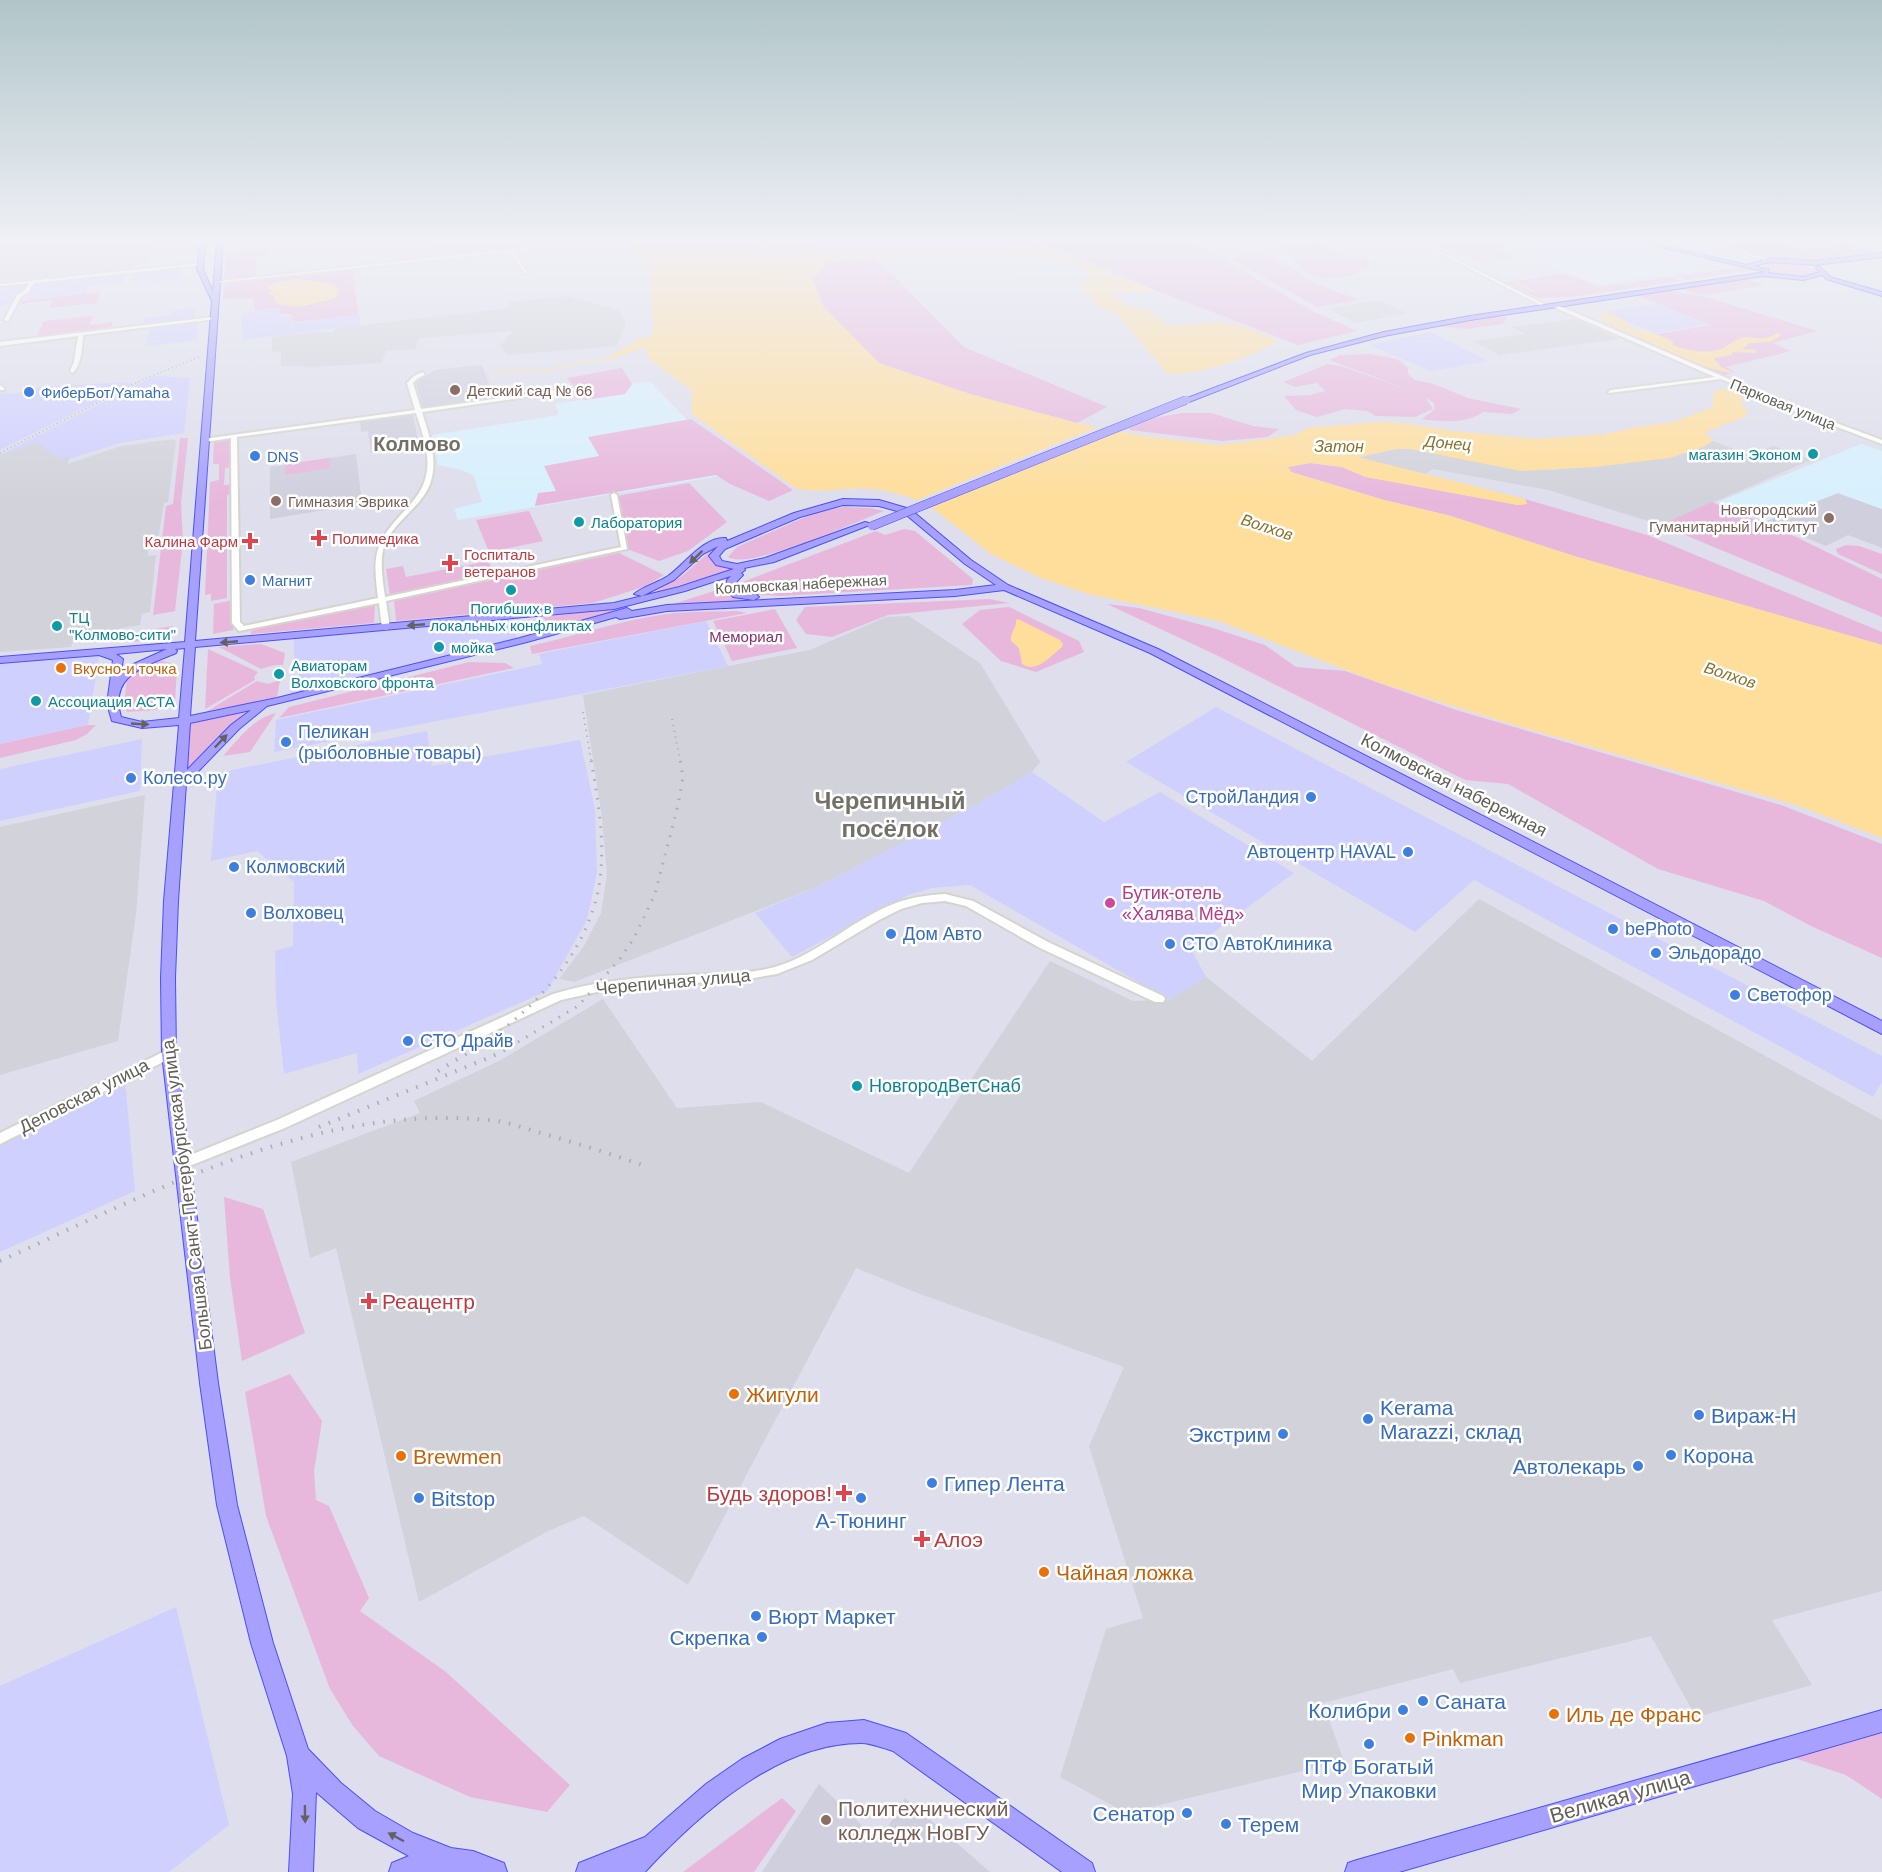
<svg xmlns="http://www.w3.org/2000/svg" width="1882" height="1872" font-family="Arial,sans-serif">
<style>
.commercial{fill:#d0d0ff}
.industrial{fill:#d1d2da}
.education{fill:#cfcfde}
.medical{fill:#d7f0fd}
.green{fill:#e7b8dc}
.water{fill:#ffde9b}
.pier{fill:#dedeec}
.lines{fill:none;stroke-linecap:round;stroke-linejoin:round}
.stream{stroke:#ffde9b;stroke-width:1.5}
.minor-casing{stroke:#d5d4cc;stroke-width:4}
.major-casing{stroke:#4750fc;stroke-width:2}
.minor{fill:#fff;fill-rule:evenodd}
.major{fill:#a7a0ff;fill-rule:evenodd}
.rail-far3{stroke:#adacaa;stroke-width:1.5;stroke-dasharray:1 3;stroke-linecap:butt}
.rail-far2{stroke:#adacaa;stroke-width:2;stroke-dasharray:1 5;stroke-linecap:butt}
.rail-far1{stroke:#adacaa;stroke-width:3;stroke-dasharray:1.5 8;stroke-linecap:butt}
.rail{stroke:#adacaa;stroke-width:4;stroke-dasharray:1.5 9;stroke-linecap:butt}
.major-bridge-casing{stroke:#4750fc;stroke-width:9;stroke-linecap:butt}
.major-bridge{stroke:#a7a0ff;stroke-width:8}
.oneway{fill:#64625f}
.education-dot{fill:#8d6e63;stroke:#fff;stroke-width:2}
.shop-dot{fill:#3f7fe0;stroke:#fff;stroke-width:2}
.culture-dot{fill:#0f9aa8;stroke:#fff;stroke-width:2}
.health-dot{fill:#e0444e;stroke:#fff;stroke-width:2}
.food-dot{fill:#e8710a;stroke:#fff;stroke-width:2}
.hotel-dot{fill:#d1479c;stroke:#fff;stroke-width:2}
.labels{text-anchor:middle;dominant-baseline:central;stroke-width:5;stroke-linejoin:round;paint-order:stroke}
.far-education-label{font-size:15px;fill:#785e54;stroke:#fff;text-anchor:start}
.far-shop-label{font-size:15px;fill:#366cbe;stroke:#fff;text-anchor:start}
.far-street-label{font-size:15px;fill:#615f57;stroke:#fff}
.far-culture-label{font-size:15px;fill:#0d838f;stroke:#fff;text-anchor:start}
.far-health-label{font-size:15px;fill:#be3a42;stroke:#fff;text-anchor:start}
.far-park-label{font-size:15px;fill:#892e70;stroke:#fff}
.far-food-label{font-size:15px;fill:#c56008;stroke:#fff;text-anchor:start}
.far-water-label{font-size:16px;font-style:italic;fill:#897129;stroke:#fff}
.shop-label{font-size:18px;fill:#366cbe;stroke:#fff;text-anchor:start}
.street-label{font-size:18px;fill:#615f57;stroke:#fff}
.hotel-label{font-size:18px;fill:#b23c85;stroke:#fff;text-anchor:start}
.culture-label{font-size:18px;fill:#0d838f;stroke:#fff;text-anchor:start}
.far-district-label{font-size:20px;font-weight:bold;fill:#737068;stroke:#fff}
.near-health-label{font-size:21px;fill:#be3a42;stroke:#fff;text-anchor:start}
.near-food-label{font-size:21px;fill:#c56008;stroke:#fff;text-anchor:start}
.near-shop-label{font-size:21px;fill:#366cbe;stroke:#fff;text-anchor:start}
.near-street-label{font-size:21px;fill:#615f57;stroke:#fff}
.near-education-label{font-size:21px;fill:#785e54;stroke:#fff;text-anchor:start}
.district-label{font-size:24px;font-weight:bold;fill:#737068;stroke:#fff}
</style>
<rect width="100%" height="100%" fill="#dedeec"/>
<g class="commercial">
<path d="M182 268 180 280 151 283 152 279 131 282 133 273Z"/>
<path d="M124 274 122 283 88 286 85 294 26 300 33 283Z"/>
<path d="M27 284 23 293 17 295 11 305 0 306V287Z"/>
<path d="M1657 304 1709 324 1655 333 1604 312Z"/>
<path d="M194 308V320L143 326 145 318 171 315V311Z"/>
<path d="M277 308 280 317 290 316 292 323 360 315 361 325 243 340 241 313Z"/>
<path d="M198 322 197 340 146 346 150 327Z"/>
<path d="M1430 332 1488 361 1431 371 1370 345Z"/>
<path d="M154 376 190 378 184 433 120 443 63 461 0 455Z"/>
<path d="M127 382 133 384 0 450V393L12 394 42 387Z"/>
<path d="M513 619 517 639 290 695 291 686 299 674 300 667 294 656V638Z"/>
<path d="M706 621 728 666 274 752 276 720 542 664 539 654Z"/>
<path d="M90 655 99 657 88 725 0 744V662Z"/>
<path d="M1216 707 1882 1056V1082L1873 1097 1474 880 1415 932 1126 762Z"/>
<path d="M427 731 432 766 580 740 595 809 597 873 587 920 547 991 358 1074 357 1053 284 1074 276 1001 275 951 293 946 294 882 257 851 211 861 218 773Z"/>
<path d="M142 739 140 791 0 821V769Z"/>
<path d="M1032 772 1104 822 1160 792 1294 873 1191 949 1206 977 1169 1000 970 885 932 888 909 895 792 957 755 913 817 887 979 803Z"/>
<path d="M125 1080 135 1191 0 1252V1145Z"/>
<path d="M176 1607 229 1825 169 1872H0V1686Z"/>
</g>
<g class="industrial">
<path d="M0 240H153L148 263 134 264 133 268 0 282Z"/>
<path d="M567 296 618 310 626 323 617 346 508 355 500 346 513 331 419 338 415 349 386 351 381 363 313 367 281 366V351L272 352V337L313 332H332L336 328 510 308 509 302Z"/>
<path d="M1371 302H1382L1407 313 1355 323 1327 308Z"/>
<path d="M1575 319 1620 339 1500 355 1472 341 1525 334 1512 327Z"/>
<path d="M174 439 176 441 168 502 164 503 157 544 149 545 148 556 156 555 150 612 142 614 140 625 74 637 71 647 0 652V455L37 442 55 457 69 456 68 464 121 446Z"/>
<path d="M1713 441 1749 455 1774 446 1811 460 1661 525 1548 490 1433 469 1425 474 1357 458 1396 449H1410L1551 470 1669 458 1703 447Z"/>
<path d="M909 616 980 663 1040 762 1032 772 979 803 817 887 574 982 559 979 584 946 601 913 607 875 602 817 583 695 810 650 886 617Z"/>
<path d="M145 795 136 914 118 1041 0 1075V827Z"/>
<path d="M1479 899 1882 1120V1591L1772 1620 1812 1685 1696 1717 1651 1636 1460 1683 1453 1669 1323 1703 1344 1761 1126 1813 1060 1777 1106 1629 1143 1618 1089 1446 1124 1367 920 1294 856 1268 688 1585 584 1516 548 1531 419 1602 336 1248 310 1258 291 1162 420 1113 414 1101 499 1061 603 999 677 1108 761 1102 909 1173 1050 961 1133 1001 1169 1000 1206 977 1312 1061Z"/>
</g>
<g class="education">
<path d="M425 240H518L523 248 433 257Z"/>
<path d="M482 365 495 399 423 409 416 382 435 370Z"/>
<path d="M413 414 419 446 371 453 368 431 361 432 360 421Z"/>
<path d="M356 454 362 504 270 519V467Z"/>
<path d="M1838 493 1882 509V548L1848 535 1826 546 1766 521Z"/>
<path d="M819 1784 879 1842 905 1798 990 1872H762Z"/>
</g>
<g class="medical">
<path d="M1542 240 1560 246 1595 240H1617L1703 269 1600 284 1497 247Z"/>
<path d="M650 381 737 473 458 520 454 509 482 502 474 476 462 470 438 465 432 435 559 415 555 404 624 394 632 384Z"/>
<path d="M1861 444 1882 451V509L1838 493 1766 521 1718 502Z"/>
</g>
<g class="green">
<path d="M1039 240H1189L1312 311 1357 331 1298 345 1155 290Z"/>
<path d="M1421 240H1540L1494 247 1517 257 1485 262 1429 244Z"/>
<path d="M1731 240H1772L1802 250 1825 247 1856 257 1815 262 1768 258 1714 243Z"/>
<path d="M1830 240H1844L1880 253H1863L1864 255 1859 256 1830 247 1845 244Z"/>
<path d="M1314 241 1342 255 1360 256 1370 261 1369 267C1350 277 1319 286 1301 268 1298 266 1298 263 1296 260 1293 254 1282 251 1276 247Z"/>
<path d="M266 248 267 256 255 258 256 277 224 280 227 252Z"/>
<path d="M1251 253 1267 256 1298 271 1313 283 1359 300 1317 307 1232 259Z"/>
<path d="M874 257 964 347 1107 407 1077 423 970 394 879 363 823 306 813 280 825 263Z"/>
<path d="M1772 261 1801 264 1818 272C1803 280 1777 276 1763 266V264Z"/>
<path d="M1744 267 1752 270 1686 280 1675 276Z"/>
<path d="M353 269 358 315 293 322 291 314H279L278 308 255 310 253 298 223 299 226 282Z"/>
<path d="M1562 273 1600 287 1670 277 1681 281 1571 297 1538 298 1507 283Z"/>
<path d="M1746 279 1764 285 1702 295 1680 289Z"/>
<path d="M1667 290 1706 297 1817 331 1773 343 1791 351 1726 367 1734 372 1725 375 1710 371 1634 338 1711 325 1636 295Z"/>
<path d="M100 292 97 303 50 308 53 300 20 304 22 301Z"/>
<path d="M93 316 90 325 113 322 110 330 36 338 44 321Z"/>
<path d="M1494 317H1507L1503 324 1466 329 1435 326Z"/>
<path d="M1370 354 1397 359 1408 368V374L1415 380 1434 384 1468 398 1521 409 1512 414 1483 412C1467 424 1441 422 1422 419L1435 409 1434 403 1425 397 1433 409 1415 417 1376 416 1367 411 1345 409 1317 417 1296 410 1284 396 1310 395 1325 391 1317 383 1295 387 1283 382 1328 364 1341 366 1415 392 1329 360 1340 355Z"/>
<path d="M622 368 632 384 625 394 585 400 567 378Z"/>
<path d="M1183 413H1211L1253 426 1279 429 1267 437 1222 441 1130 430 1129 428 1153 418Z"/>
<path d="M691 419 793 490 769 501 730 484 716 475 535 506 538 493 556 491 544 466 599 456 588 437Z"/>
<path d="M180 438H188L181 503 183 541 175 611 153 615 166 506 173 504Z"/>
<path d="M233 438 232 467 225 468 224 485 231 484V494L227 495V598L211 601V594L205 595 210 482 219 480V464H213L214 440Z"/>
<path d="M329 458 330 468 285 475V464Z"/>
<path d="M1310 463 1342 467 1366 477 1518 505 1527 504 1525 499 1647 535 1882 632V645L1574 556 1451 516 1384 500 1291 472 1288 467Z"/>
<path d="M689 483 727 522 688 551 659 561 627 549 617 496Z"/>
<path d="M1712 502 1796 537 1882 579V617L1661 525Z"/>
<path d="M845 507 870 508 884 511C858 521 748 571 728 557L737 547 821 510Z"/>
<path d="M529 511 543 541 489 552 476 520Z"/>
<path d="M904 529 915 531 973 579 972 585 781 596 741 594 736 587 740 583 876 531 885 535Z"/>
<path d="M1846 545 1859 546 1882 554V574L1838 554 1836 549Z"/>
<path d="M714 548 711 556 716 564 733 569 651 594 682 576Z"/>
<path d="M619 553 664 575 646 586 593 603 396 621 394 600Z"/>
<path d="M489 561 493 573 491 575 390 596 386 569 403 566 406 577Z"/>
<path d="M727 587 735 597 749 602 663 607Z"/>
<path d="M990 599 1009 603 888 615 832 637 806 634 796 620 805 607Z"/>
<path d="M233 600V630L213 634 214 604Z"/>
<path d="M375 604 374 623 251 634V630Z"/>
<path d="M1107 604 1139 608 1213 628 1265 645 1296 667 1345 671 1456 710 1781 805 1882 844V958L1811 926 1764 901 1658 869 1508 784 1465 780 1214 654Z"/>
<path d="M1009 607 1079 641 1084 652 1036 672 1001 661 962 624 980 610Z"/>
<path d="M622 608 545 631 549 625 543 617Z"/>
<path d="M775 609 797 648 732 661 713 621Z"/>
<path d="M737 611 747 613 532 654 530 646C576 636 620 620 667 614 690 611 714 612 737 611Z"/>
<path d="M173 626C169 642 139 641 125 642L126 634Z"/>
<path d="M261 644 285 653 283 665H274L261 669 219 647Z"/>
<path d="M208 649 258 672 254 677 255 680 205 709Z"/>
<path d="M162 661 171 663 177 668 175 700 155 710 127 712 124 704 127 678 131 673 151 663Z"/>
<path d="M469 662 505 663 514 668 279 718 289 707Z"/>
<path d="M280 680 277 697 206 712 257 681 268 684Z"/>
<path d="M247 711 187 769 190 724Z"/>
<path d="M276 713 250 752 223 756C239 739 253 718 276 713Z"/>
<path d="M88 725H96L87 734 76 740 0 758V744Z"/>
<path d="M224 1197 263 1209 305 1333 242 1361 230 1278Z"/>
<path d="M290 1374 322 1421 314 1471 316 1500 329 1506 369 1598 360 1611 446 1672 570 1785 547 1812 470 1797 379 1756 353 1726 330 1689 266 1516 245 1392Z"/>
<path d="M1882 1731V1799L1846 1775 1788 1756Z"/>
<path d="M782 1798 796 1811 754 1872H683Z"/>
</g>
<g class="water">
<path d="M622 240H806L821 252 1021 251 1032 249 1016 240H1031L1153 290 1143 293 1110 290 1127 306 1151 311 1168 326 1219 322 1241 326 1274 339 1277 343C1249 356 1198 378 1167 373L1119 316 1098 306 1080 287 1090 274C1053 250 1001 257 959 257 914 257 870 257 825 263L813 280 823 306 879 363 970 394 1077 423 1143 436 1220 445 1295 435 1307 428 1376 422 1403 423 1451 431 1537 439 1606 434 1636 427 1674 422 1713 407V393L1720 389H1728L1741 396 1742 405 1748 413 1742 418 1705 432 1713 441 1703 447 1669 458 1595 467 1521 471 1410 449H1396L1358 457 1525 499 1527 504 1518 505 1366 477 1342 467 1310 463 1288 467 1291 472 1384 500 1451 516 1574 556 1882 645V838L1799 806 1504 722 1380 683 1219 621 1088 594 1041 578 991 554 935 510 909 497 883 490 861 488 817 491 797 489 692 414V391L648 358 645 347 609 360 581 363 580 362 607 358 638 340 652 335 654 327 650 296 651 271Z"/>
<path d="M299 279 333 284 339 289 337 298 299 307 277 304 273 295 269 294 272 291 267 287 276 282Z"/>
<path d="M1610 313 1625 321 1629 328 1657 334 1673 342V345C1686 351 1705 353 1719 350 1724 349 1734 340 1741 338 1754 334 1760 344 1777 333L1782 335 1770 342 1750 343 1742 349 1758 350 1755 353 1732 352V355L1714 358 1721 367 1732 372 1730 373C1687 365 1646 339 1606 323L1605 319 1595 315Z"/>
<path d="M1018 619 1060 640 1063 644 1062 647C1050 656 1037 674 1022 664L1019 648 1011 641C1010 632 1017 628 1016 620Z"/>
</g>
<path class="pier" d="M1103 425 1123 429 927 509 912 502Z"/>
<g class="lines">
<g class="stream">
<path d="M1480 257 1491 264 1496 273 1535 292"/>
<path d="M494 372 548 370 584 362"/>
</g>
<g class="minor-casing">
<g id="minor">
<path d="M555 240H559L561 246 514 252 527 273 525 274 510 252 216 283 214 282 557 244Z"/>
<path d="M1287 240 1296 242 1320 240 1296 244Z"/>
<path d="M1414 240H1418L1544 304 1540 305Z"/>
<path d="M1696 240H1701L1772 260 1768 261Z"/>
<path d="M1845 240H1850L1882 249V251Z"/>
<path d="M201 263 203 265 34 283 29 292 21 297 8 321 4 320 17 295 25 290 29 283 0 286V284Z"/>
<path d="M1551 304H1555L1796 408 1882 440V444L1792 410 1721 379 1609 393 1608 392 1611 390 1715 377 1551 306Z"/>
<path d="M214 317 216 319 83 335C82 348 82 363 73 373L70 371 74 362 78 336 0 346V342Z"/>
<path d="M423 372 425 375 418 378 413 383 421 409 573 388 576 390 422 412C428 432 437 456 432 477 426 507 391 520 383 550 380 565 383 582 385 597L621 547 611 495 614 493 617 495 627 549 386 601 390 628 386 630 382 628 379 603 239 631 232 623 231 438 205 442 203 441V439L415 410 407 383 414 376ZM416 413C422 432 431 456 426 476 423 489 416 498 407 508 375 542 372 552 378 598L244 626 240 622 237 437Z"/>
<path d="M0 385 4 388V390H0Z"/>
<path d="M945 894 973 901 1048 942 1163 996 1165 999 1163 1002H1155L1040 948 966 906 945 901 922 903 901 909 879 920 812 960 777 974 742 980 615 988 561 1000 285 1128 182 1169 178 1168 176 1164 178 1160 277 1120 553 994C596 981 639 977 684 975 713 974 746 975 775 967 819 954 853 919 896 903 912 897 928 895 945 894Z"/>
<path d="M169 1049 173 1051 175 1054 173 1057 0 1144V1133Z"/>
</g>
</g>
<g class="major-casing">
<g id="major">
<path d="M201 240H206L203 269 213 292 217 240H223L195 641 614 603 679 587 734 569 716 565 709 556 718 546 703 554 674 580 642 596 634 594C644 586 657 583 668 576 684 565 704 536 726 538L727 541 794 513 843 499 879 500 910 509 971 560 1008 585 1158 649 1882 1021V1034L1150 653 1004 590 955 596 667 611 620 619 616 617 527 642 267 706 239 729 186 784 178 901 175 978 176 1054 218 1383 237 1505 273 1643 308 1749 341 1783 375 1811 413 1833 451 1848 473 1851 504 1863 507 1872H389L392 1863 409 1856 358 1828 316 1792 313 1872H289L293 1794 287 1756 251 1643 217 1505 200 1383 162 1054 161 978 164 901 179 725 142 728 112 721 107 704 113 660 99 655 0 663V657L185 642 212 301 197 269ZM843 505 879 506 904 513 965 564 996 585 955 590 667 605 632 611 627 608 520 638 277 698 190 716 195 647 614 609 685 591 731 576 727 580 726 588 733 597 754 600 759 597 757 595 739 592 736 588 737 581 743 575 741 573 745 570 744 568 774 562 872 524 865 522 765 558 737 564 722 561 719 556 725 549 800 517ZM185 648 179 718 142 722 121 717C109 675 144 667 176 653L177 651 175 649ZM167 649 127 667 121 673 123 659 116 654ZM251 710 231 725 187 770 190 723Z"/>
<path d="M1630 240H1638L1747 265 1770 258 1815 261 1882 253V257L1815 265 1770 262 1753 266 1769 270 1768 273 1803 277 1820 272 1816 268 1819 266 1830 277 1882 292V296L1826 279 1823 275 1803 280 1763 276 1470 320 1384 336 1310 355 1189 402 1182 400 1306 353 1384 332 1470 316 1766 272Z"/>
<path d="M1882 1710V1732L1399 1872H1345L1348 1863 1357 1860Z"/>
<path d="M864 1720 906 1733 1092 1863 1095 1872H1062L893 1751C883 1748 871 1743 861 1743 778 1743 699 1814 645 1872H576L579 1863 645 1837 706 1784 742 1759 780 1739 827 1723Z"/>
</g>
</g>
<use href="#minor" class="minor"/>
<use href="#major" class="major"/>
<path class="rail-far3" d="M0 453 144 379 199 357"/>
<g class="rail-far2">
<path d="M583 712 591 760"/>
<path d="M672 719 680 760"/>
</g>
<g class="rail-far1">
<path d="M485 1042C543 1003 596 941 601 869 604 832 597 795 591 759"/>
<path d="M518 1042 578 1006 619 960 634 938 655 894 678 805 683 777 680 759"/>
</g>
<g class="rail">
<path d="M438 1071 487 1041"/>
<path d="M319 1127 493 1056 521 1041"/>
<path d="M0 1261C155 1191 321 1100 497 1121 512 1123 526 1129 541 1133 576 1143 611 1154 645 1166"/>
</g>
<g class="major-bridge-casing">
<path id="major-bridge" d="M872 526 1186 400"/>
</g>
<use href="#major-bridge" class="major-bridge"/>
</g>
<defs><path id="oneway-solid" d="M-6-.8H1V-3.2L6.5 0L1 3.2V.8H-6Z" transform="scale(1.5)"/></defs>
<g class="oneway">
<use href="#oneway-solid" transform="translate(696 557) rotate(136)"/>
<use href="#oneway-solid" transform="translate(416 625) rotate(175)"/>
<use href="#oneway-solid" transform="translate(229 642) rotate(175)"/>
<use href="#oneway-solid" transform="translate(140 724) rotate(3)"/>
<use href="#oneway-solid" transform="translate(221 741) rotate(-46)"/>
<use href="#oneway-solid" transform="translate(305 1814) rotate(89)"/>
<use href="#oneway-solid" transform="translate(396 1837) rotate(-152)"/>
</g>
<linearGradient id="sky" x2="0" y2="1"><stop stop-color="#b1c5c9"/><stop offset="0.48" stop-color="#f0f0f6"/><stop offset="1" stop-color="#f0f0f6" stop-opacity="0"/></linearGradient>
<rect width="1882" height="502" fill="url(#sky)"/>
<g class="education-dot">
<circle cx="455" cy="390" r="6"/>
<circle cx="276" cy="501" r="6"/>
<circle cx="1829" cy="518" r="6"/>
<circle cx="826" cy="1820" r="6"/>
</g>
<g class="shop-dot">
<circle cx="29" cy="392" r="6"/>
<circle cx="255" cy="456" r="6"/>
<circle cx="250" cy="580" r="6"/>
<circle cx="286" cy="742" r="6"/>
<circle cx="131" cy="778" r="6"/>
<circle cx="1311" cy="797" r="6"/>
<circle cx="1408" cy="852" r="6"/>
<circle cx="234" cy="867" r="6"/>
<circle cx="251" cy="913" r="6"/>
<circle cx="1613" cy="929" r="6"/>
<circle cx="891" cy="934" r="6"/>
<circle cx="1170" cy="944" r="6"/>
<circle cx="1656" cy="953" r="6"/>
<circle cx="1735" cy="995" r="6"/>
<circle cx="408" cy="1041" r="6"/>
<circle cx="1699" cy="1415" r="6"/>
<circle cx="1368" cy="1419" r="6"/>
<circle cx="1283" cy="1434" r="6"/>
<circle cx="1671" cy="1455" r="6"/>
<circle cx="1638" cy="1466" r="6"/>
<circle cx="932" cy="1483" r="6"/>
<circle cx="419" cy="1498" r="6"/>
<circle cx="861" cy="1498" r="6"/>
<circle cx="756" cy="1616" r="6"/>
<circle cx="762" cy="1637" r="6"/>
<circle cx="1423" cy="1701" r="6"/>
<circle cx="1403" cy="1710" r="6"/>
<circle cx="1369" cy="1744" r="6"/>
<circle cx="1187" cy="1813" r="6"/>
<circle cx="1226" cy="1824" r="6"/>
</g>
<g class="culture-dot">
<circle cx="1813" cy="454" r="6"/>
<circle cx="579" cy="522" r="6"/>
<circle cx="511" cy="590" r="6"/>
<circle cx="57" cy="626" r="6"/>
<circle cx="439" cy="647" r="6"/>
<circle cx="279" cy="674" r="6"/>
<circle cx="36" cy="701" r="6"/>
<circle cx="857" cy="1086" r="6"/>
</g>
<g class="health-dot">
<path d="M316 529h6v6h6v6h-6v6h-6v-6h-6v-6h6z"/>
<path d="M247 532h6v6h6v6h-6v6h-6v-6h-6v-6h6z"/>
<path d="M447 554h6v6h6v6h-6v6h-6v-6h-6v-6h6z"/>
<path d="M366 1292h6v6h6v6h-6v6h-6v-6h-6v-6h6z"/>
<path d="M841 1484h6v6h6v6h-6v6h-6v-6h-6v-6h6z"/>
<path d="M919 1530h6v6h6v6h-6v6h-6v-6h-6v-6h6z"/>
</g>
<g class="food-dot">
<circle cx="61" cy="668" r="6"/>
<circle cx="734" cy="1394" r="6"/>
<circle cx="401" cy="1456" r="6"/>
<circle cx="1044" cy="1572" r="6"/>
<circle cx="1554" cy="1714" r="6"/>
<circle cx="1410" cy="1738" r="6"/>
</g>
<circle class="hotel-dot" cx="1110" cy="903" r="6"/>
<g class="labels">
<g class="far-education-label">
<text x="467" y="390">Детский сад № 66</text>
<text x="288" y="501">Гимназия Эврика</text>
<text x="1817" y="509" text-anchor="end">Новгородский<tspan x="1817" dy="17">Гуманитарный Институт</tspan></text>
</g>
<g class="far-shop-label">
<text x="41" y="392">ФиберБот/Yamaha</text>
<text x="267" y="456">DNS</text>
<text x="262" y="580">Магнит</text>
</g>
<g class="far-street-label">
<text transform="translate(1783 404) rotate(22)">Парковая улица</text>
<text transform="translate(801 584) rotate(-3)">Колмовская набережная</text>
</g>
<g class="far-culture-label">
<text x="1801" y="454" text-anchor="end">магазин Эконом</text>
<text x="591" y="522">Лаборатория</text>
<text x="511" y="608" text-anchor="middle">Погибших в<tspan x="511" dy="17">локальных конфликтах</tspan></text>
<text x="69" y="617">ТЦ<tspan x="69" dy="17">"Колмово-сити"</tspan></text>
<text x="451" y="647">мойка</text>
<text x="291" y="665">Авиаторам<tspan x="291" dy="17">Волховского фронта</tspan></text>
<text x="48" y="701">Ассоциация АСТА</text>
</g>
<g class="far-health-label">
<text x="332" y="538">Полимедика</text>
<text x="238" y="541" text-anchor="end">Калина Фарм</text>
<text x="464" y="554">Госпиталь<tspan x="464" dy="17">ветеранов</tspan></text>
</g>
<g class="far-park-label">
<text x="746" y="636">Мемориал</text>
</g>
<g class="far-food-label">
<text x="73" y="668">Вкусно-и точка</text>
</g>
<g class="far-water-label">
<text transform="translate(1448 443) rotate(5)">Донец</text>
<text x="1339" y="446">Затон</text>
<text transform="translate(1267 527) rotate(18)">Волхов</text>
<text transform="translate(1730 675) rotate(18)">Волхов</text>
</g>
<g class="shop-label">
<text x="298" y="732">Пеликан<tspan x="298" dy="21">(рыболовные товары)</tspan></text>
<text x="143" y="778">Колесо.ру</text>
<text x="1299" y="797" text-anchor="end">СтройЛандия</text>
<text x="1396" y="852" text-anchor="end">Автоцентр HAVAL</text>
<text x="246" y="867">Колмовский</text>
<text x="263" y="913">Волховец</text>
<text x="1625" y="929">bePhoto</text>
<text x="903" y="934">Дом Авто</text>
<text x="1182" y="944">СТО АвтоКлиника</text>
<text x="1668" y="953">Эльдорадо</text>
<text x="1747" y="995">Светофор</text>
<text x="420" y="1041">СТО Драйв</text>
</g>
<g class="street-label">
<text transform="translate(1454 785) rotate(27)">Колмовская набережная</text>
<text transform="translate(673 982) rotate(-5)">Черепичная улица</text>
<text transform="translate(84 1096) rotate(-27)">Деповская улица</text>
<text transform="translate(187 1195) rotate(-97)">Большая Санкт-Петербургская улица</text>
</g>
<g class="hotel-label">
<text x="1122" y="893">Бутик-отель<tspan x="1122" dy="21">«Халява Мёд»</tspan></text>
</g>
<g class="culture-label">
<text x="869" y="1086">НовгородВетСнаб</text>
</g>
<g class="far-district-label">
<text x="417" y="444">Колмово</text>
</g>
<g class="near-health-label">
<text x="382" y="1301">Реацентр</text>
<text x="832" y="1493" text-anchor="end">Будь здоров!</text>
<text x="934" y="1539">Алоэ</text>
</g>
<g class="near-food-label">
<text x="746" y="1394">Жигули</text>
<text x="413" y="1456">Brewmen</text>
<text x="1056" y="1572">Чайная ложка</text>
<text x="1566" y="1714">Иль де Франс</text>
<text x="1422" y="1738">Pinkman</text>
</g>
<g class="near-shop-label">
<text x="1380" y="1407">Kerama<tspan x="1380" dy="24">Marazzi, склад</tspan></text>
<text x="1711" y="1415">Вираж-Н</text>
<text x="1271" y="1434" text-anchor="end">Экстрим</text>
<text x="1683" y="1455">Корона</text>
<text x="1626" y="1466" text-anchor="end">Автолекарь</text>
<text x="944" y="1483">Гипер Лента</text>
<text x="431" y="1498">Bitstop</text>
<text x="861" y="1520" text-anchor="middle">А-Тюнинг</text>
<text x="768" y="1616">Вюрт Маркет</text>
<text x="750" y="1637" text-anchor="end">Скрепка</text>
<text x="1435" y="1701">Саната</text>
<text x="1391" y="1710" text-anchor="end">Колибри</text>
<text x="1369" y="1766" text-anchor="middle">ПТФ Богатый<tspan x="1369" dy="24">Мир Упаковки</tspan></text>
<text x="1175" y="1813" text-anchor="end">Сенатор</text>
<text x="1238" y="1824">Терем</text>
</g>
<g class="near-street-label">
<text transform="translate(1620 1796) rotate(-16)">Великая улица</text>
</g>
<g class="near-education-label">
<text x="838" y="1808">Политехнический<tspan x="838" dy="24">колледж НовГУ</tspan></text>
</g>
<g class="district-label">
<text x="890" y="800">Черепичный<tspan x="890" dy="28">посёлок</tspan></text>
</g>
</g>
</svg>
